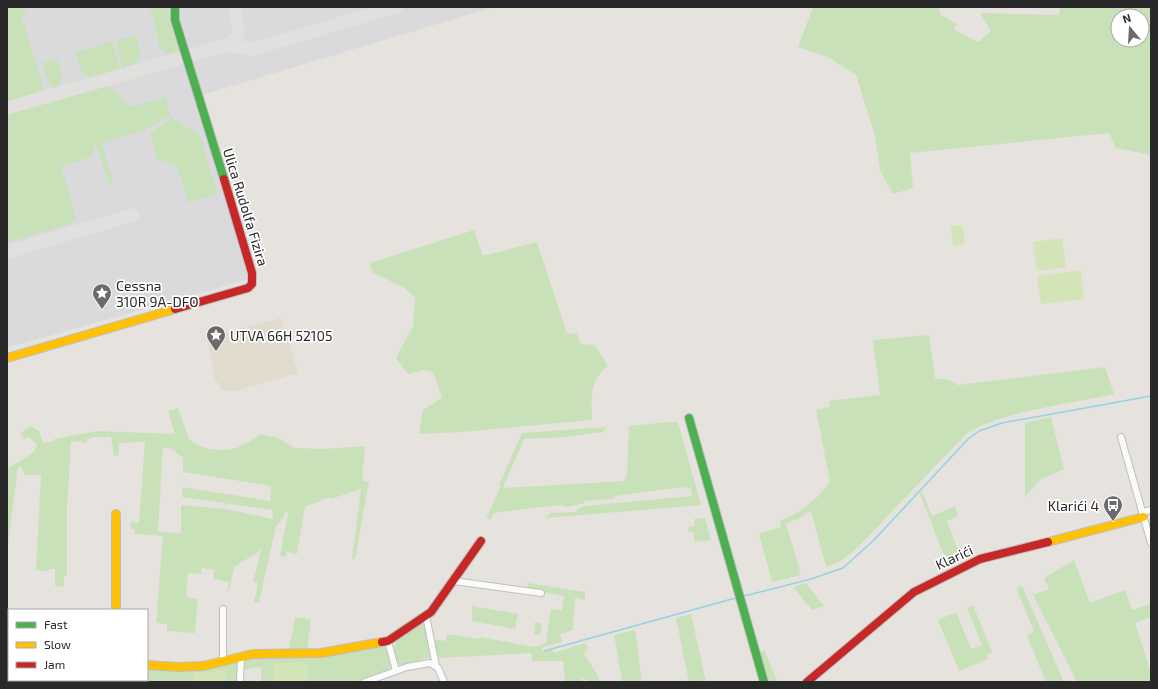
<svg xmlns="http://www.w3.org/2000/svg" width="1158" height="689" font-family="'Exo 2',sans-serif">
<style>
.education{fill:#e1dbcd}
.airport{fill:#dadadd}
.green{fill:#c9e1b9;fill-rule:evenodd}
.pitch{fill:#d3e5b6}
.lines{fill:none;stroke-linecap:round;stroke-linejoin:round}
.stream{stroke:#96d0e5;stroke-width:1.5}
.taxiway{stroke:#e2e0de;stroke-width:13}
.street-casing{stroke:#c0bfc0;stroke-width:8}
.fast-casing{stroke:#c0bfc0;stroke-width:10}
.slow-casing{stroke:#c0bfc0;stroke-width:10}
.jam-casing{stroke:#c0bfc0;stroke-width:10}
.street{stroke:#fbfbfa;stroke-width:6}
.fast{stroke:#4caf50;stroke-width:8}
.slow{stroke:#ffc107;stroke-width:8}
.jam{stroke:#c62828;stroke-width:8}
.labels{text-anchor:middle;dominant-baseline:central;stroke-width:3.5;stroke-linejoin:round;paint-order:stroke}
.street-label{font-size:14px;fill:#292929;stroke:#fff}
.poi-label{font-size:14px;fill:#292929;stroke:#fff;text-anchor:start}
</style>
<rect width="100%" height="100%" fill="#e6e3de"/>
<path class="education" d="M281 318 298 373 234 391 222 390 215 379 207 337Z"/>
<path class="airport" d="M7 7H494L195 97 249 279 7 348Z"/>
<g class="green">
<path d="M7 7H27L22 18 43 85C41 98 18 100 7 103Z"/>
<path d="M150 7H168L170 23 179 51 168 54 160 48Z"/>
<path d="M813 7H939L941 15 957 24 954 30 978 42 991 31 980 13 1059 15 1060 7H1151V155L1116 148 1109 133 910 153 913 188 893 194 880 170 875 136 856 75 828 57 798 47ZM1118 16H1142V40H1118Z"/>
<path d="M136 34 141 56 135 64 123 68 115 41Z"/>
<path d="M112 41 120 69C91 78 85 87 75 53Z"/>
<path d="M57 59C60 68 67 83 55 88L49 84 42 63Z"/>
<path d="M103 86H109L131 107 166 97 170 116 142 131 102 143 113 183 109 185 97 146 94 147 93 156 61 167 76 217 70 224 7 243V113Z"/>
<path d="M172 118 200 135 217 194 188 203 177 167 161 160 157 161 150 133Z"/>
<path d="M474 230 483 256 537 242 567 333 577 334 581 344 595 345 608 366C588 383 592 396 592 420L462 432 419 434 423 410 442 398 433 372 423 370 408 374 396 358 413 326 415 298 403 287 372 272 370 263Z"/>
<path d="M929 335 935 378 949 380 958 385 1105 367 1114 394C1075 403 996 412 965 435L858 547C848 556 840 563 826 567L811 511 798 519 786 523 801 575 772 582 759 534 781 527 780 521C801 512 816 501 830 482L816 410 830 407 829 401 880 395 873 340Z"/>
<path d="M178 408 189 439C200 450 225 453 239 447 247 444 254 438 261 434L278 438 295 448H300L323 449 365 446 362 480 369 482 355 559H352L361 489 331 499 330 497 305 507 297 554 287 552 286 557 280 556 288 513 285 512 284 517 276 526 259 603 254 602 258 583 253 582 261 550 234 567 229 591H227L229 582 213 579 214 570 202 568 201 574 188 573 186 597 198 599 195 633 167 631V624L156 623 163 536 135 534V529H131L130 522 139 523 145 442 119 443V455L114 456 111 437H92L87 440V443H82V441L71 442 67 509V576H64V587L55 586V569H49L48 571 36 570 41 475H25L21 466 18 467 7 552V469L34 452 37 444 28 437 24 439 20 433 31 426 39 431 43 443 54 441V439L98 431 175 434 168 411ZM163 447 172 449 183 458V472L271 486 270 501 182 487V497L272 510 273 519 226 509 181 505V533L158 532Z"/>
<path d="M1051 417 1064 469 1040 480 1025 497V423Z"/>
<path d="M668 422H678L701 505 545 518 550 513 575 512 579 508 586 506 692 496 691 489 683 487 616 496 612 499 585 501 584 503 567 507 559 505 494 513 491 520 486 518 501 486 499 485 522 433 606 427 603 432 566 437 524 439 503 488 625 481 627 473 629 426Z"/>
<path d="M922 491 932 516 955 506 958 516 947 521 961 558 947 563 920 494Z"/>
<path d="M705 518 711 540 695 542 693 532H689L688 527 695 526 694 519Z"/>
<path d="M1074 560 1090 603 1125 590 1132 610 1151 604V617L1135 623 1151 673V682H1077L1033 595 1049 589 1044 578Z"/>
<path d="M528 583 585 592V600L575 598 573 630 560 634 562 642 543 647 541 650 543 652 553 650 554 653 585 643 588 648 584 654 597 674 600 682H590L582 678V682H565L563 661H532L531 653 439 658 433 639 446 641 447 634 479 639 480 637 534 647 546 643 551 609 562 610 564 596 527 589Z"/>
<path d="M806 583 824 606 812 610 793 587Z"/>
<path d="M1022 586 1064 682H1046L1027 636 1034 631 1016 588Z"/>
<path d="M973 605 992 652 986 655 988 659 959 671 938 620 956 612 971 649 982 645 967 608Z"/>
<path d="M472 606 518 614 515 629 472 621Z"/>
<path d="M691 614 706 682H689L676 618Z"/>
<path d="M295 617 311 619 307 650H289Z"/>
<path d="M535 622 542 624 540 635 534 634Z"/>
<path d="M421 623 425 624 430 657 402 665 396 663C391 636 400 636 421 623Z"/>
<path d="M635 630 642 682H622L614 635Z"/>
<path d="M381 646 388 649 392 663C391 666 389 670 386 672 363 688 291 682 261 682V667L242 670 245 658Z"/>
<path d="M765 651 777 682H766L760 652Z"/>
<path d="M7 652H9V680H77V682L7 680Z"/>
<path d="M236 661 238 682H141L142 680H147V666Z"/>
<path d="M81 680H120V682H82Z"/>
</g>
<g class="pitch">
<path d="M962 225 965 244 953 246 951 226Z"/>
<path d="M1062 238 1066 267 1037 271 1033 242Z"/>
<path d="M1081 270 1084 299 1041 304 1037 276Z"/>
<path d="M307 662 308 682H273V663Z"/>
<path d="M220 669 226 671V682H193V672H214Z"/>
</g>
<g class="lines">
<g class="stream">
<path d="M744 596 811 579 843 568 874 540 968 439 979 431 1002 423 1151 396"/>
<path d="M544 651 739 597"/>
</g>
<g class="taxiway">
<path d="M227 45C249 32 232 24 236 7"/>
<path d="M7 108 227 45 253 49 396 7"/>
<path d="M7 252 133 215"/>
</g>
<g class="street-casing">
<g id="street">
<path d="M1121 437 1151 543"/>
<path d="M1142 512 1151 510"/>
<path d="M454 581 541 593"/>
<path d="M426 616 436 666"/>
<path d="M388 641 396 671"/>
<path d="M7 650 9 651"/>
<path d="M223 661V609"/>
<path d="M79 682V680"/>
<path d="M240 682 241 657"/>
<path d="M365 682 407 667 430 663 438 668 444 682"/>
</g>
</g>
<g class="fast-casing">
<g id="fast">
<path d="M175 7V20L224 179"/>
<path d="M689 418 764 682"/>
</g>
</g>
<g class="slow-casing">
<g id="slow">
<path d="M7 358 175 309"/>
<path d="M116 514V610"/>
<path d="M1048 542 1143 517"/>
<path d="M147 665 178 667 203 666 253 654 321 653 382 642"/>
</g>
</g>
<g class="jam-casing">
<g id="jam">
<path d="M175 309 248 288 252 284V273L224 179"/>
<path d="M382 642 388 641 431 612 481 541"/>
<path d="M807 682 914 592 980 559 1048 542"/>
</g>
</g>
<use href="#street" class="street"/>
<use href="#fast" class="fast"/>
<use href="#slow" class="slow"/>
<use href="#jam" class="jam"/>
</g>
<defs>
<g id="sight-pin" transform="scale(1)"><path d="M0 17L-7.5 6A9.5 9.5 0 1 1 7.5 6Z" fill="#6b6a68" stroke="#fff"/><path d="M0-6L1.8-2.2L6-1.7L2.9 1.2L3.7 5.4L0 3.3L-3.7 5.4L-2.9 1.2L-6-1.7L-1.8-2.2Z" fill="#fff"/></g>
<g id="bus-pin" transform="scale(1)"><path d="M0 17L-7.5 6A9.5 9.5 0 1 1 7.5 6Z" fill="#6b6a68" stroke="#fff"/><path d="M-5-6H5V4H4V6H2V4H-2V6H-4V4H-5ZM-3.5-4V0h7V-4ZM-3.5 1.2v1.5H-2V1.2ZM2 1.2v1.5H3.5V1.2Z" fill="#fff"/></g>
</defs>
<g fill-rule="evenodd">
<use href="#sight-pin" x="102" y="293"/>
<use href="#sight-pin" x="216" y="335"/>
<use href="#bus-pin" x="1113" y="505"/>
</g>
<g class="labels">
<g class="street-label">
<text transform="translate(246 207) rotate(73)">Ulica Rudolfa Fizira</text>
<text transform="translate(954 557) rotate(-25)">Klarići</text>
</g>
<g class="poi-label">
<text x="116" y="285">Cessna<tspan x="116" dy="16">310R 9A-DFO</tspan></text>
<text x="230" y="335">UTVA 66H 52105</text>
<text x="1099" y="505" text-anchor="end">Klarići 4</text>
</g>
</g>
<rect width="1158" height="689" fill="none" stroke="#292929" stroke-width="16"/>
<rect x="8" y="609" width="140" height="72" fill="#ffffff" stroke="#a9a9a9"/>
<rect x="16" y="622" width="20" height="6" fill="#4caf50" stroke="#a9a9a9"/>
<text x="44" y="629" font-size="12" fill="#292929">Fast</text>
<rect x="16" y="642" width="20" height="6" fill="#ffc107" stroke="#a9a9a9"/>
<text x="44" y="649" font-size="12" fill="#292929">Slow</text>
<rect x="16" y="662" width="20" height="6" fill="#c62828" stroke="#a9a9a9"/>
<text x="44" y="669" font-size="12" fill="#292929">Jam</text>
<g transform="translate(1130 28) rotate(342)"><circle r="19" fill="#ffffff" stroke="#a9a9a9"/>
<path d="M0-3L7 15L0 10L-7 15Z" fill="#6b6a68"/>
<text y="-6" font-size="11" font-weight="bold" text-anchor="middle" fill="#292929">N</text>
</g>
</svg>
